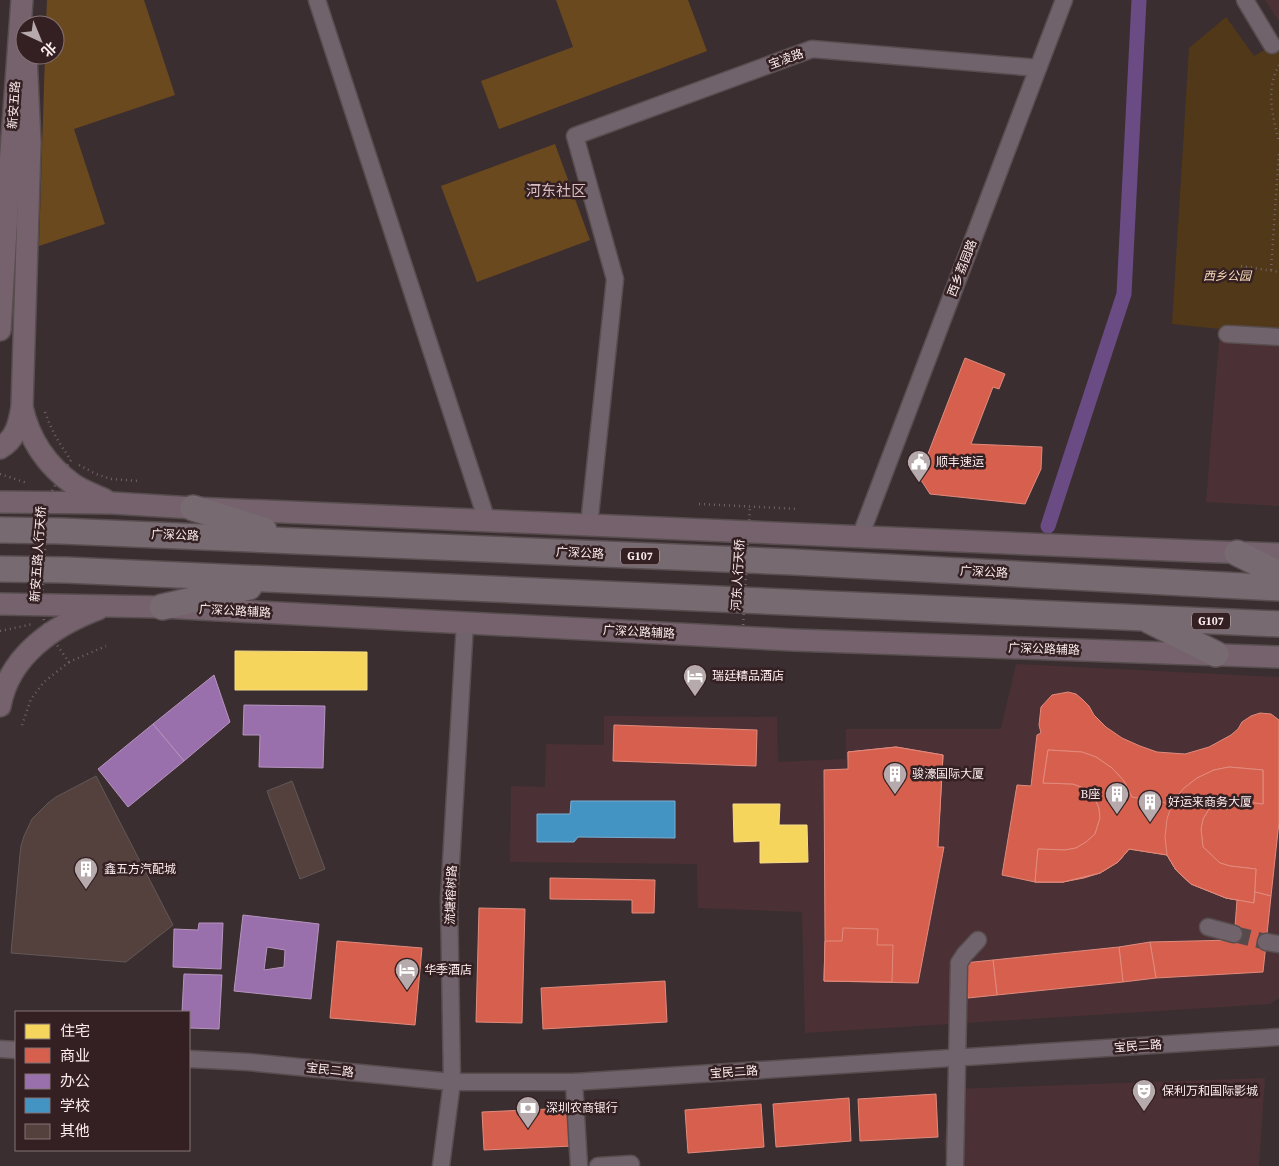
<svg xmlns="http://www.w3.org/2000/svg" width="1279" height="1166" font-family="'Source Serif 4','Noto Sans SC',serif">
<style>
.built{fill:#4b3135}
.green{fill:#513818}
.forest{fill:#6b491e}
.homes{fill:#f6d55c;stroke:#f8dc88}
.shops{fill:#d6604d;stroke:#e18a7d}
.offices{fill:#9970ab;stroke:#b695bf;fill-rule:evenodd}
.schools{fill:#4393c3;stroke:#7aaed0}
.lines{fill:none;stroke-linecap:round;stroke-linejoin:round}
.canal{stroke:#6a4b84;stroke-width:15}
.building{fill:#54413d;stroke:#625857}
.minor-tunnel{stroke:#574a4c;stroke-width:16;stroke-dasharray:16 8;stroke-linecap:butt}
.minor-casing{stroke:#584d4f;stroke-width:19}
.major-casing{stroke:#584d4f;stroke-width:24}
.highway-casing{stroke:#584d4f;stroke-width:28}
.path{stroke:#71646a;stroke-width:2.5;stroke-dasharray:1 4;stroke-linecap:butt}
.minor{stroke:#71636c;stroke-width:16}
.major{stroke:#75626c;stroke-width:21}
.highway{stroke:#776a71;stroke-width:25}
.path-bridge{stroke:#71646a;stroke-width:2.5;stroke-dasharray:1 4;stroke-linecap:butt}
.labels{text-anchor:middle;dominant-baseline:central;stroke-width:5;stroke-linejoin:round;paint-order:stroke}
.shield{fill:#342023;stroke:#bfafb1;stroke-width:1}
.shield-label{font-size:11px;font-weight:bold;fill:#fbecee}
.street-label{font-size:12px;fill:#fbecee;stroke:#342023}
.park-label{font-size:12px;font-style:italic;fill:#f8dbba;stroke:#342023}
.poi-label{font-size:12px;fill:#fbecee;stroke:#342023;text-anchor:start}
.quarter-label{font-size:15px;fill:#dabec2;stroke:#342023}
</style>
<rect width="100%" height="100%" fill="#3a2e30"/>
<g class="built">
<path d="M1265 0H1279V21Z"/>
<path d="M1220 329 1279 331V506L1206 502Z"/>
<path d="M1016 664 1279 677V998L1270 1004 805 1033 802 912 698 908 697 864 510 862 511 786 545 787 546 744 604 745V716L777 717 778 762 846 759V729H1001Z"/>
<path d="M1265 1078 1259 1166H963L946 1159 944 1142 953 1089Z"/>
</g>
<path class="green" d="M1226 17 1254 56 1279 42V331L1220 329 1172 324 1189 48Z"/>
<g class="forest">
<path d="M47 0H144L175 95 74 129 105 224 39 246 45 55H55V25H46Z"/>
<path d="M556 0H688L707 51 499 129 481 81 573 47Z"/>
<path d="M555 144 590 240 477 282 441 186Z"/>
</g>
<g class="homes">
<path d="M235 651 367 652V690H235Z"/>
<path d="M733 804H780L779 825H807L808 862 760 863V841L734 842Z"/>
</g>
<g class="shops">
<path d="M965 358 1005 374 999 389 993 387 971 444 1042 447 1041 469 1025 504 930 494 919 477Z"/>
<path d="M1068 692 1076 694 1082 699 1089 706 1094 715 1106 727 1122 738 1140 746 1157 752 1185 754 1209 747 1231 735 1238 729 1242 722 1251 716 1260 713 1271 714 1279 720V822L1271 896 1255 892 1254 903 1226 898 1191 884 1176 870 1167 855 1129 849 1118 862 1100 873 1084 878 1063 882H1035L1002 875 1017 785 1031 786 1037 735 1041 733 1039 725 1041 707 1052 695Z"/>
<path d="M614 725 757 730 756 766 613 761Z"/>
<path d="M896 747 943 755 939 824 893 826 851 821 848 752Z"/>
<path d="M896 747 943 755 938 847H944L918 983 824 981 825 941 824 770 848 769V752Z"/>
<path d="M1048 750 1082 752 1096 757 1112 768 1124 781 1132 797 1135 813 1134 831 1129 849 1118 862 1100 873 1063 882H1035L1038 849 1065 850 1076 848 1086 842 1095 834 1100 818 1099 808 1094 797 1084 788 1073 784 1043 783Z"/>
<path d="M1048 750 1082 752 1096 757 1112 768 1124 781 1132 797 1172 804 1183 789 1197 778 1214 770 1229 767 1263 770V804L1232 800 1222 802 1209 809 1203 819 1201 829 1203 847 1220 863 1230 866 1256 869 1254 903 1226 898 1191 884 1176 870 1167 855 1129 849 1118 862 1100 873 1063 882H1035L1038 849 1065 850 1076 848 1086 842 1095 834 1100 818 1099 808 1094 797 1084 788 1073 784 1043 783Z"/>
<path d="M1229 767 1263 770V804L1232 800 1222 802 1209 809 1203 819 1201 829 1203 847 1220 863 1230 866 1256 869 1254 903 1226 898 1191 884 1176 870 1167 855 1165 837 1167 819 1172 804 1183 789 1197 778 1214 770Z"/>
<path d="M550 878 655 880 654 913H632V900L550 899Z"/>
<path d="M1255 892 1271 896 1263 972 1156 978 1150 942 1234 940 1237 900 1254 903Z"/>
<path d="M479 908 525 909 522 1023 476 1022Z"/>
<path d="M843 928 878 929 877 945H893L892 982 824 981 825 941H842Z"/>
<path d="M337 941 422 948 415 1025 330 1018Z"/>
<path d="M1150 942 1156 978 1123 982 1119 947Z"/>
<path d="M1119 947 1123 982 997 995 993 960Z"/>
<path d="M993 960 997 995 968 998 964 963Z"/>
<path d="M665 981 667 1022 543 1029 541 988Z"/>
<path d="M936 1094 938 1137 860 1141 858 1099Z"/>
<path d="M849 1098 851 1141 776 1147 773 1104Z"/>
<path d="M761 1104 764 1147 688 1153 685 1110Z"/>
<path d="M572 1108 573 1146 484 1150 482 1112Z"/>
</g>
<g class="offices">
<path d="M214 675 230 722 184 761 153 724Z"/>
<path d="M244 705 325 706 323 768 259 767 260 735H243Z"/>
<path d="M153 724 184 761 128 807 98 769Z"/>
<path d="M243 915 319 924 311 999 234 991ZM267 947 285 950 284 967 264 970Z"/>
<path d="M199 923H223L221 969 173 967 174 929 198 930Z"/>
<path d="M184 974 222 975 219 1029 189 1028V1012H182Z"/>
</g>
<path class="schools" d="M571 801H675V838L578 837 574 842H537V814H570Z"/>
<g class="lines">
<path class="canal" d="M1048 526 1124 294 1139 0"/>
</g>
<g class="building">
<path d="M96 776 173 925 126 962 11 953 20 854 21 846 24 836 32 819 48 803 56 797Z"/>
<path d="M292 781 325 869 300 879 267 791Z"/>
</g>
<g class="lines">
<path class="minor-tunnel" d="M1234 934 1266 942"/>
<g class="minor-casing">
<g id="minor">
<path d="M317 0 487 521"/>
<path d="M1245 0 1272 45"/>
<path d="M1227 334 1279 337"/>
<path d="M589 525 615 279 575 136 812 49 1038 68"/>
<path d="M860 537 1064 0"/>
<path d="M1208 927 1234 934"/>
<path d="M1266 942 1279 944"/>
<path d="M0 1049 16 1050"/>
<path d="M189 1059 248 1062 452 1082H574L1279 1037"/>
<path d="M574 1082 579 1166"/>
<path d="M441 1166 452 1082 449 898 465 623"/>
<path d="M598 1166 631 1164"/>
<path d="M955 1166 959 963 965 954 978 940"/>
</g>
</g>
<g class="major-casing">
<g id="major">
<path d="M26 55 30 143 22 407C29 439 46 465 74 485 83 491 95 495 105 500"/>
<path d="M0 330 9 179 22 0"/>
<path d="M0 448C16 439 19 424 22 407"/>
<path d="M0 502 112 503 193 508 1193 551 1279 554"/>
<path d="M0 604 162 607 793 640 1279 657"/>
<path d="M0 706C9 656 53 626 98 609"/>
</g>
</g>
<g class="highway-casing">
<g id="highway">
<path d="M193 508 264 530"/>
<path d="M0 530 61 531 793 562 1279 588"/>
<path d="M1237 553 1279 574"/>
<path d="M0 569 66 570 1279 624"/>
<path d="M162 607 249 587"/>
<path d="M1150 621 1216 654"/>
</g>
</g>
<g class="path">
<path d="M1279 65C1265 91 1273 115 1279 143"/>
<path d="M1241 266 1279 272"/>
<path d="M1271 270 1279 151"/>
<path d="M79 465 96 474 111 479 138 481"/>
<path d="M0 474 27 483"/>
<path d="M699 504 798 509"/>
<path d="M0 631 33 624"/>
<path d="M22 725 31 699 44 682 69 662"/>
</g>
<use href="#minor" class="minor"/>
<use href="#major" class="major"/>
<use href="#highway" class="highway"/>
<g class="path-bridge">
<path d="M45 412C52 432 59 443 71 460L56 483 51 493 47 518 42 602 44 622 52 638 69 662 106 646"/>
<path d="M742 645 750 506"/>
</g>
</g>
<defs>
<g id="civic-pin" transform="scale(1.25)"><path d="M0 17L-7.5 6A9.5 9.5 0 1 1 7.5 6Z" fill="#b7aaac" stroke="#342023"/><path d="M-.6-6.5H3V-4.5H.6V-3L4-1V1h2V6H-6V1h2V-1L-.6-3ZM-1.2 2.5V6h2.4V2.5Z" fill="#fff"/></g>
<g id="hotel-pin" transform="scale(1.25)"><path d="M0 17L-7.5 6A9.5 9.5 0 1 1 7.5 6Z" fill="#b7aaac" stroke="#342023"/><path d="M-6-4.5h1.5V1H6V5H4.5V3h-9V5H-6ZM-4 0a1.8 1.8 0 1 1 3.6 0ZM.5 0V-2.5h3Q6-2.5 6 0Z" fill="#fff"/></g>
<g id="building-pin" transform="scale(1.25)"><path d="M0 17L-7.5 6A9.5 9.5 0 1 1 7.5 6Z" fill="#b7aaac" stroke="#342023"/><path d="M-4-6H4V6H1V3H-1V6H-4ZM-2.5-4.3h1.7v1.8h-1.7ZM.8-4.3h1.7v1.8H.8ZM-2.5-1h1.7V.8h-1.7ZM.8-1h1.7V.8H.8Z" fill="#fff"/></g>
<g id="theatre-pin" transform="scale(1.25)"><path d="M0 17L-7.5 6A9.5 9.5 0 1 1 7.5 6Z" fill="#b7aaac" stroke="#342023"/><path d="M-5-5.5Q0-4 5-5.5V0Q5 5 0 6Q-5 5-5 0ZM-3.3-2.5H-1v1.5H-3.3ZM1-2.5H3.3v1.5H1ZM-2.8 1Q0 5.5 2.8 1Z" fill="#fff"/></g>
<g id="bank-pin" transform="scale(1.25)"><path d="M0 17L-7.5 6A9.5 9.5 0 1 1 7.5 6Z" fill="#b7aaac" stroke="#342023"/><path d="M-6-4H6V4H-6ZM0-2.3a2.3 2.3 0 1 0 0 4.6a2.3 2.3 0 1 0 0-4.6Z" fill="#fff"/></g>
</defs>
<g fill-rule="evenodd">
<use href="#civic-pin" x="919" y="462"/>
<use href="#hotel-pin" x="695" y="676"/>
<use href="#building-pin" x="895" y="774"/>
<use href="#building-pin" x="1117" y="794"/>
<use href="#building-pin" x="1150" y="802"/>
<use href="#building-pin" x="86" y="869"/>
<use href="#hotel-pin" x="407" y="970"/>
<use href="#theatre-pin" x="1144" y="1091"/>
<use href="#bank-pin" x="528" y="1108"/>
</g>
<g class="labels">
<g class="shield">
<rect x="621" y="547.5" width="38" height="17" rx="4"/>
<rect x="1192" y="612.5" width="38" height="17" rx="4"/>
</g>
<g class="shield-label">
<text x="640" y="556">G107</text>
<text x="1211" y="621">G107</text>
</g>
<g class="street-label">
<text transform="translate(786 59) rotate(-20)">宝凌路</text>
<text transform="translate(14 105) rotate(-86)">新安五路</text>
<text transform="translate(962 268) rotate(-69)">西乡荔园路</text>
<text transform="translate(175 535) rotate(2)">广深公路</text>
<text transform="translate(580 553) rotate(3)">广深公路</text>
<text transform="translate(38 554) rotate(-86)">新安五路人行天桥</text>
<text transform="translate(984 572) rotate(3)">广深公路</text>
<text transform="translate(738 575) rotate(-87)">河东人行天桥</text>
<text transform="translate(235 611) rotate(3)">广深公路辅路</text>
<text transform="translate(639 632) rotate(3)">广深公路辅路</text>
<text transform="translate(1044 649) rotate(2)">广深公路辅路</text>
<text transform="translate(451 895) rotate(-88)">流塘榕树路</text>
<text transform="translate(1138 1046) rotate(-4)">宝民二路</text>
<text transform="translate(330 1070) rotate(6)">宝民二路</text>
<text transform="translate(734 1072) rotate(-4)">宝民二路</text>
</g>
<g class="park-label">
<text x="1227" y="276">西乡公园</text>
</g>
<g class="poi-label">
<text x="936" y="462">顺丰速运</text>
<text x="712" y="676">瑞廷精品酒店</text>
<text x="912" y="774">骏濠国际大厦</text>
<text x="1100" y="794" text-anchor="end">B座</text>
<text x="1168" y="802">好运来商务大厦</text>
<text x="104" y="869">鑫五方汽配城</text>
<text x="424" y="970">华季酒店</text>
<text x="1162" y="1091">保利万和国际影城</text>
<text x="546" y="1108">深圳农商银行</text>
</g>
<g class="quarter-label">
<text x="556" y="190">河东社区</text>
</g>
</g>
<rect x="15" y="1011" width="175" height="140" fill="#342023" stroke="#847274"/>
<rect x="25" y="1024" width="25" height="15" fill="#f6d55c" stroke="#847274"/>
<text x="60" y="1036" font-size="15" fill="#fbecee">住宅</text>
<rect x="25" y="1048" width="25" height="15" fill="#d6604d" stroke="#847274"/>
<text x="60" y="1061" font-size="15" fill="#fbecee">商业</text>
<rect x="25" y="1074" width="25" height="15" fill="#9970ab" stroke="#847274"/>
<text x="60" y="1086" font-size="15" fill="#fbecee">办公</text>
<rect x="25" y="1098" width="25" height="15" fill="#4393c3" stroke="#847274"/>
<text x="60" y="1111" font-size="15" fill="#fbecee">学校</text>
<rect x="25" y="1124" width="25" height="15" fill="#54413d" stroke="#847274"/>
<text x="60" y="1136" font-size="15" fill="#fbecee">其他</text>
<g transform="translate(40 40) rotate(136)"><circle r="24" fill="#342023" stroke="#847274"/>
<path d="M0-4L9 19L0 12L-9 19Z" fill="#b7aaac"/>
<text y="-8" font-size="14" font-weight="bold" text-anchor="middle" fill="#fbecee">北</text>
</g>
</svg>
